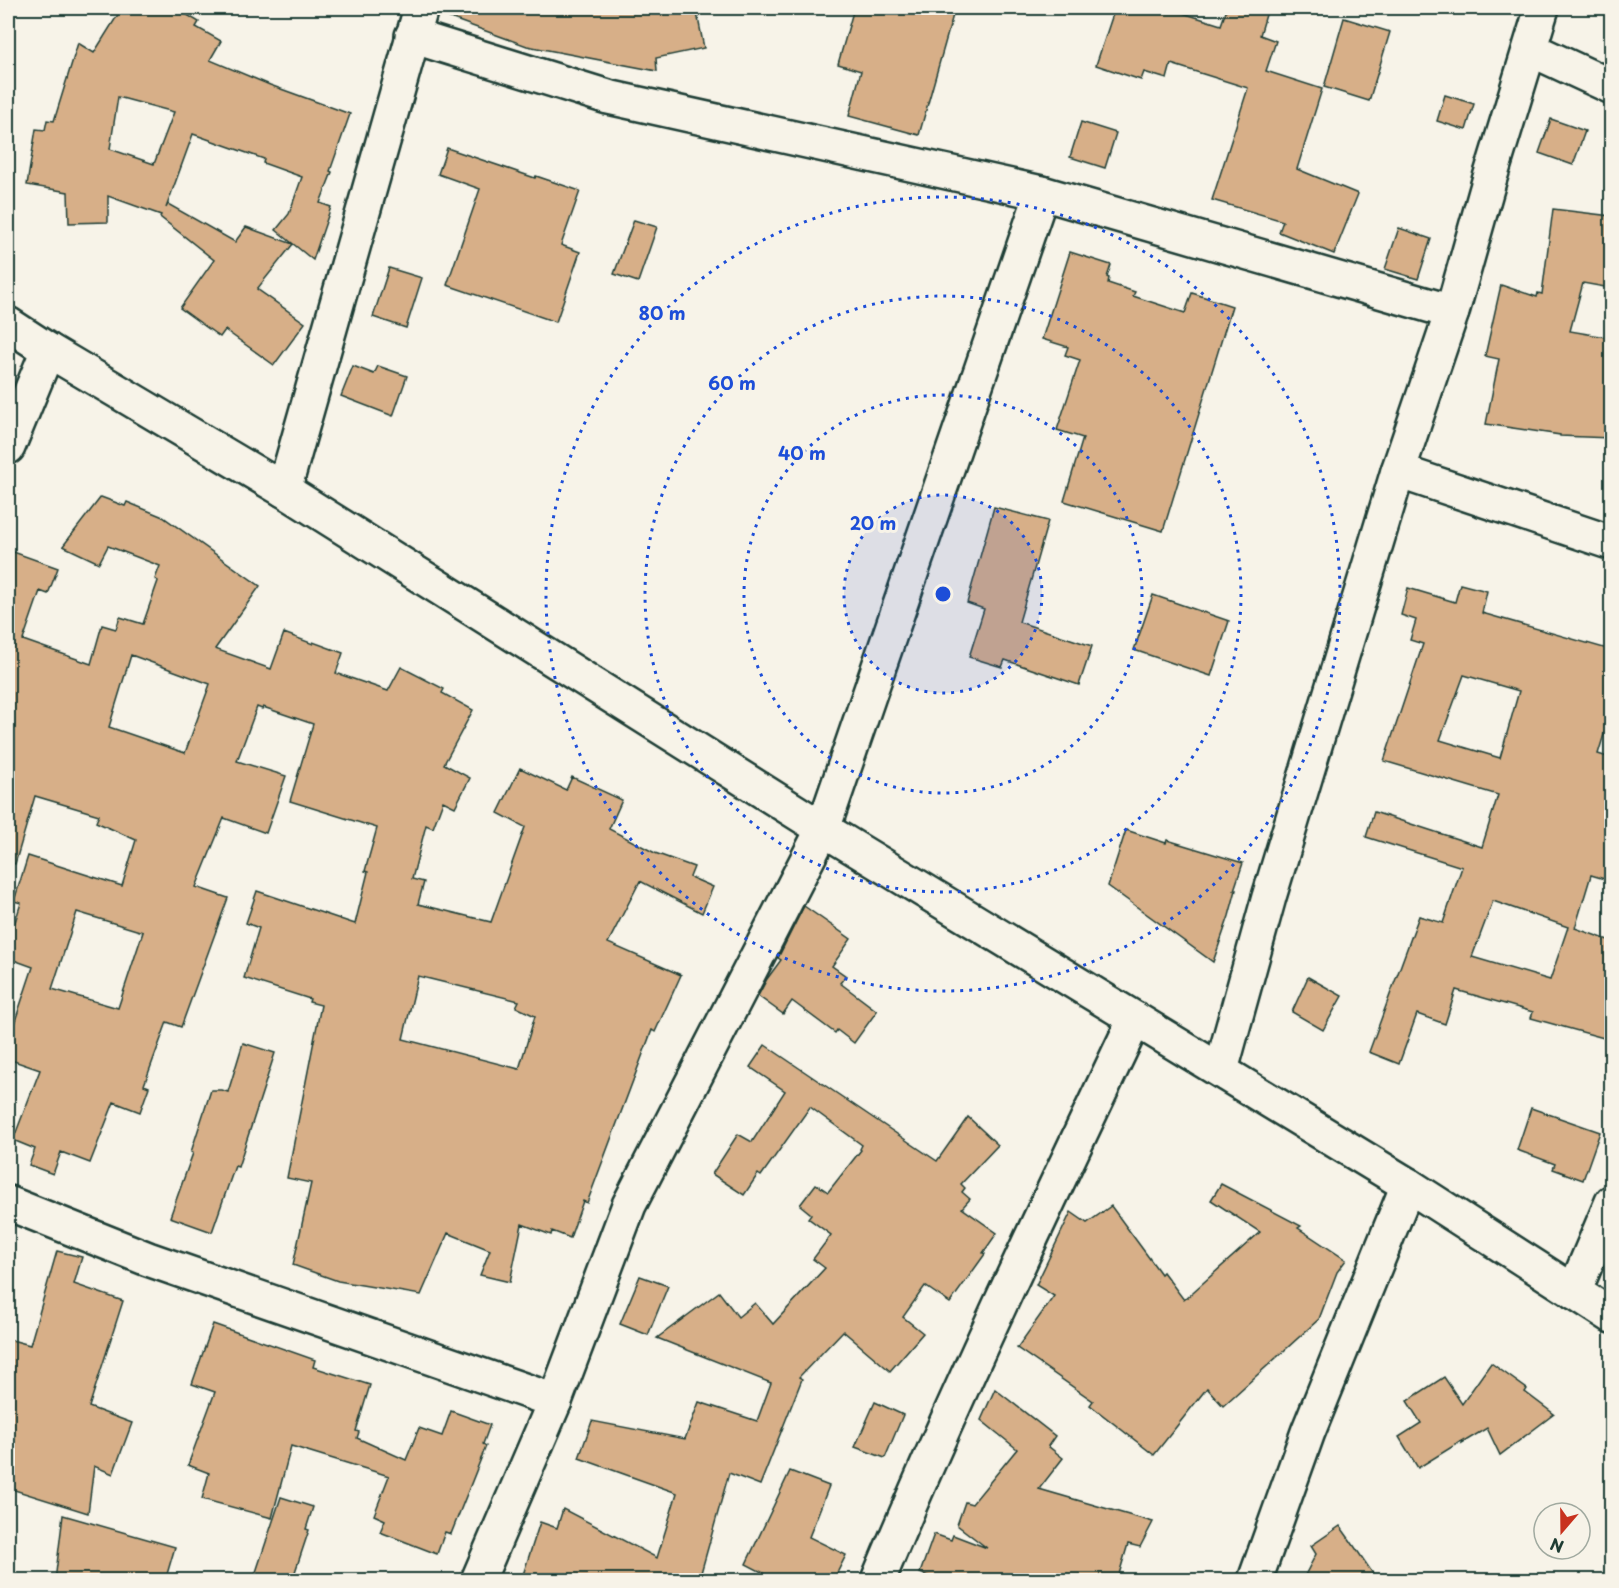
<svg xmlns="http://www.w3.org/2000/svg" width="1619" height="1588" font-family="'Playpen Sans',sans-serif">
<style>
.building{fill:#d7af88;stroke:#1f3d34;stroke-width:1.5;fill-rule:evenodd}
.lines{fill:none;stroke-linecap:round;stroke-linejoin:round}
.street-casing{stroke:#1f3d34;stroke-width:38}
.secondary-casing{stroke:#1f3d34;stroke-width:38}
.street{stroke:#f7f3e8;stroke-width:33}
.secondary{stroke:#f7f3e8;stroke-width:33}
.ring{fill:none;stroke:#1d4ed8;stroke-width:3;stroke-dasharray:3 6}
.centre{fill:#1d4ed8;stroke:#f7f3e8;stroke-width:3}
.ring-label{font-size:18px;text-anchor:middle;font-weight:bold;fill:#1d4ed8;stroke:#f7f3e8;stroke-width:6;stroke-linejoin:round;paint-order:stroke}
</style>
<rect width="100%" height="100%" fill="#f7f3e8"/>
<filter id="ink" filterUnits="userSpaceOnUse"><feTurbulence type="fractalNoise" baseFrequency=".0167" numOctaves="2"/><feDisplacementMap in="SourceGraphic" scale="12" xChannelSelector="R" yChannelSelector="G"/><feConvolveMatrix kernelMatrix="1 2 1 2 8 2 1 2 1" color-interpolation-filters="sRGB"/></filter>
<g filter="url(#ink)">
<g class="building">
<path d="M122 8H176L199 22 196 27 221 41 210 60 270 85 350 114 330 171 332 172 320 203 331 207 313 260 276 230 289 214 302 177 263 163 264 159 193 134 166 208 168 204 235 242 246 227 293 244 257 289 305 323 274 365 225 330 220 337 180 308 214 260 160 217 161 215 108 196V222L69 223 68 192 27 185 36 129 45 130 47 120 54 121 78 43 94 53ZM118 97 174 112 154 164 110 149Z"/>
<path d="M439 8H696L704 48 656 58 657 71 527 46 439 14Z"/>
<path d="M854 8H955L919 135 849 116 861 71 838 64Z"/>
<path d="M1115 8H1167L1221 25 1227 8H1268L1260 35 1276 41 1266 71 1322 89 1297 169 1358 194 1334 254 1279 232 1283 221 1212 200 1248 88 1171 64 1167 79 1144 72 1141 80 1096 65Z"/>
<path d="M1344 18 1390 32 1369 101 1324 87Z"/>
<path d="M1445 95 1474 104 1466 130 1437 121Z"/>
<path d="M1551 119 1585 131 1573 165 1539 153Z"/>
<path d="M1081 122 1116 133 1105 168 1070 157Z"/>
<path d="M447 148 535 178 536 176 580 191 561 245 580 252 556 322 447 285 480 189 438 174Z"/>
<path d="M1553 209 1611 216V288L1583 283 1570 331 1611 338V438L1560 436V435L1486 424 1499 359 1485 356 1501 285 1537 297 1538 293 1542 294Z"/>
<path d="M634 220 657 227 638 282 614 274Z"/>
<path d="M1399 228 1431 239 1418 279 1385 269Z"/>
<path d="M1070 252 1111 265 1107 277 1109 278 1108 283 1135 292 1133 296 1185 313 1192 293 1232 306 1163 531 1064 501 1083 438 1057 430 1080 360 1065 355 1068 347 1042 339Z"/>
<path d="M389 268 422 278 406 328 373 317Z"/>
<path d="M353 366 374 374 378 366 407 376 393 416 341 396Z"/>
<path d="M101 497 125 506 127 502 163 517 260 586 215 649 271 669 284 633 313 644V642L343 653 336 673 388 691 401 667 444 689 442 693 473 710 444 764 470 778 455 807 443 801 433 828 426 825 412 879 424 882 418 904 491 922 525 827 498 813 520 768 566 790 572 777 622 800 609 829 655 853 694 867 690 877 713 887 702 913 640 881 608 943 681 975 655 1032 652 1030 587 1203 583 1201 570 1238 552 1231 551 1235 522 1224 510 1282 480 1275 490 1250 448 1233 421 1295 338 1281 293 1265 311 1183 287 1178 321 1005 309 1002 310 999 244 978 259 928 246 923 257 891 355 924 368 872 365 871 377 828 290 801 313 724 263 707 262 709 257 707 237 761 286 776 266 833 224 818 196 887 228 898 181 1027 167 1022 144 1085 149 1087 140 1112 114 1102 90 1163 61 1152 53 1174 29 1165 35 1149 13 1140 40 1070 8 1059V1042L33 967 8 958V944L21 903 14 901 28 856 122 886 136 840 96 822 99 815 35 796 15 864 8 863V550L58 568 48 594 40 591 23 640 91 664 102 625 116 629 120 617 143 624 158 581 155 579 160 566 108 546 99 563 63 546ZM131 655 210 684 185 753 109 727ZM77 912 143 932 118 1008 52 989ZM418 976 519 1001 516 1007 535 1016 519 1069 403 1039Z"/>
<path d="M994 507 1048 521 1019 622 1092 646 1079 685 1005 660 1002 667 969 657 984 609 967 603Z"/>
<path d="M1460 584 1487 591 1482 613 1611 650V712L1598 754 1611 758V881L1591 875 1575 928 1611 941V1040L1531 1018 1533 1012 1456 990 1445 1024 1417 1014 1399 1064 1369 1052 1419 916 1443 923 1462 867 1366 837 1374 812 1482 847 1498 795 1384 761 1423 644 1410 640 1416 620 1401 615 1408 588 1455 602ZM1464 675 1519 691 1500 758 1440 740ZM1493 901 1568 927 1550 980 1472 957Z"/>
<path d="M1153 595 1229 621 1211 676 1134 650Z"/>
<path d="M1126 830 1166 843 1167 840 1243 863 1234 890H1236L1229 916 1213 962 1108 886Z"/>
<path d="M804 906 851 939 832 966 846 976 840 983 877 1011 854 1043 837 1030 835 1033 792 1001 783 1014 758 996 767 979 781 960 778 958Z"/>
<path d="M1308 977 1342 996 1323 1030 1292 1012Z"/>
<path d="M243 1043 275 1053 238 1167 235 1166 212 1232 170 1217 193 1153 191 1152 211 1090H222L228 1092Z"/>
<path d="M765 1045 937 1161 968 1117 998 1145 961 1184 965 1188 962 1192 970 1199 962 1208 997 1233 983 1253 985 1254 950 1303 925 1286 903 1317 923 1333 890 1371 843 1331 799 1377 802 1379 760 1485 729 1473 699 1580 700 1581H521L540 1522 557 1528 563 1509 657 1558 677 1493 579 1458 592 1421 685 1439 699 1402 757 1421 771 1383 657 1338 719 1292 738 1317 755 1303 773 1324 825 1268 813 1259 831 1235 808 1218 811 1214 800 1205 816 1184 828 1192 861 1150 860 1149 862 1145 810 1107 761 1176 758 1174 744 1195 712 1174 738 1134 752 1142 785 1091 750 1067Z"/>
<path d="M1531 1108 1600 1132 1583 1180 1553 1169 1555 1164 1517 1150Z"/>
<path d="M1221 1184 1301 1226 1298 1228 1346 1260 1337 1272 1319 1319 1223 1406 1207 1388 1154 1455 1090 1405 1093 1401 1017 1348 1054 1296 1036 1285 1071 1212 1087 1223 1111 1206 1161 1274 1163 1272 1184 1300 1260 1232 1211 1200Z"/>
<path d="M57 1251 82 1257 74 1284 123 1301 89 1407 132 1423 113 1474 94 1466 88 1513 8 1488V1339L30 1345Z"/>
<path d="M640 1276 668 1286 648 1335 620 1324Z"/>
<path d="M213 1324 315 1360 313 1367 370 1385 356 1431 359 1432 357 1438 406 1460 419 1428 442 1436 451 1411 490 1425 483 1444 486 1446 451 1534 445 1532 437 1554 380 1532 385 1520 374 1515 389 1476 291 1446 272 1518 202 1499 209 1473 188 1465 215 1392 192 1384Z"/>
<path d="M1491 1363 1527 1389 1525 1392 1554 1414 1500 1455 1487 1428 1462 1443 1463 1440 1418 1468 1399 1437 1421 1423 1407 1401 1444 1377 1462 1404Z"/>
<path d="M995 1389 1055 1436 1048 1446 1063 1458 1039 1489 1153 1522 1140 1547 1128 1544 1117 1581H941L920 1573 934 1534 951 1540 953 1535 987 1548 957 1525 965 1502 972 1504 1017 1449 981 1420Z"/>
<path d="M875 1402 903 1415 885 1458 855 1447Z"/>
<path d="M790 1471 829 1486 809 1537 846 1555 833 1581H779L746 1564Z"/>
<path d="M281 1497 313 1507 306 1529 309 1530 292 1581H253Z"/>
<path d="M63 1515 175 1547 165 1581H55Z"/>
<path d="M1340 1526 1350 1540 1378 1581H1302L1316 1554 1311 1546Z"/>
</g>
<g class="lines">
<g class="street-casing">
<g id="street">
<path d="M412 36 608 97 1042 193 1452 312"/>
<path d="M1530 49 1612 87"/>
<path d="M8 447 48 350"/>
<path d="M1398 471 1612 543"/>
<path d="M284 490 421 8"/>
<path d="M1221 1070 1269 897 1398 471 1452 312 1489 181 1542 8"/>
<path d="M8 1203 148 1259 555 1401"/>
<path d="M1574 1292 1612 1202"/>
<path d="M478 1580 555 1401 629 1205 823 829 1042 193"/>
<path d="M878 1580C957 1391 1047 1204 1135 1019"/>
<path d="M1255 1580 1308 1432 1408 1185"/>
</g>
</g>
<g class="secondary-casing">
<path id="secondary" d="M8 324 48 350 284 490 823 829 1408 1185 1612 1316"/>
</g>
<use href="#street" class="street"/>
<use href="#secondary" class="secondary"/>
</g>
</g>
<circle cx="943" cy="594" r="99" fill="#1d4ed8" fill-opacity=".12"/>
<g class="ring">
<circle cx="943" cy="594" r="99"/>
<circle cx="943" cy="594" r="199"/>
<circle cx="943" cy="594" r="298"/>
<circle cx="943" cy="594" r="397"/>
</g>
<circle cx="943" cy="594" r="9" class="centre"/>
<g class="ring-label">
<text x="662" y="320">80 m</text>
<text x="732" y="390">60 m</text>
<text x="802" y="460">40 m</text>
<text x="873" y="530">20 m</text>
</g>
<rect width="1619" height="1588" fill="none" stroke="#f7f3e8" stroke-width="30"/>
<rect x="15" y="15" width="1589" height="1558" fill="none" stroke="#1f3d34" stroke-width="2" filter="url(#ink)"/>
<g transform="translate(1562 1531) rotate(200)"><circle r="28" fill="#f7f3e8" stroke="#a1aaa0" stroke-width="1.5"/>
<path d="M0-4.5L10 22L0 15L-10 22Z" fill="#c8321e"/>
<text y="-9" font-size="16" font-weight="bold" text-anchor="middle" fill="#1f3d34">N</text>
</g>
</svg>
